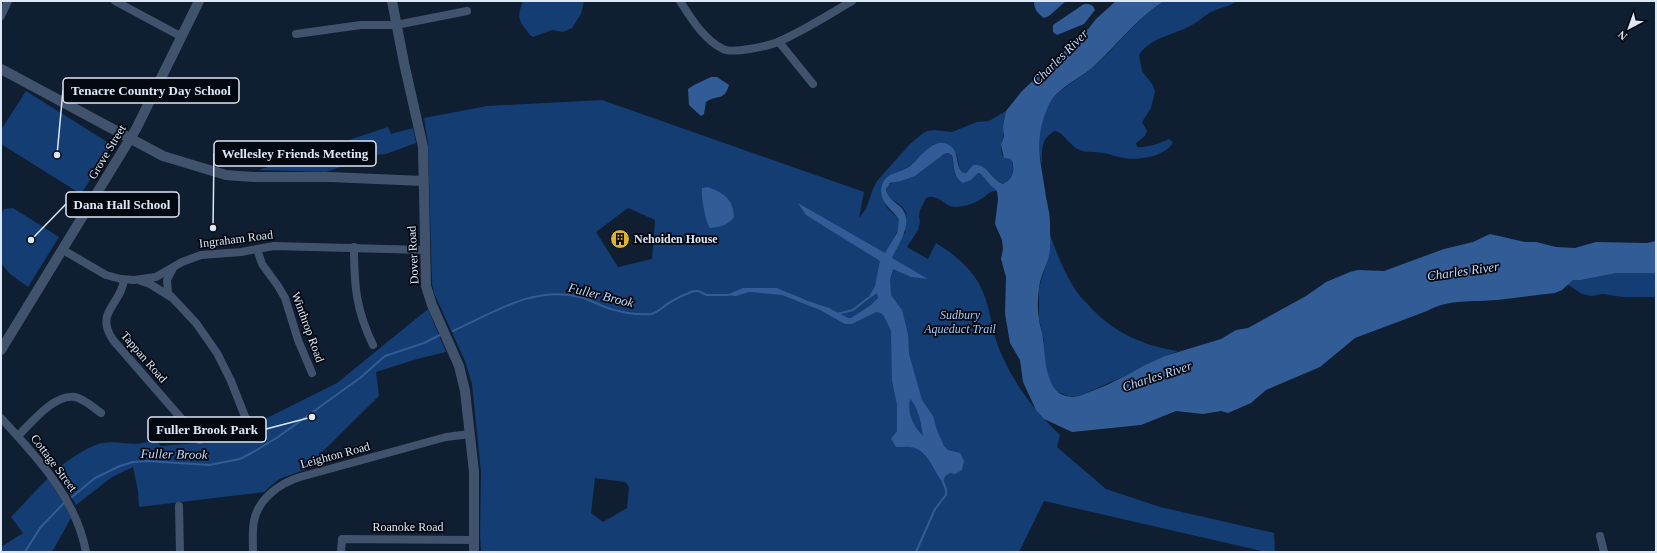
<svg xmlns="http://www.w3.org/2000/svg" width="1657" height="553" font-family="Georgia,serif">
<style>
.green{fill:#133d73;fill-rule:evenodd}
.water{fill:#325c95;fill-rule:evenodd}
.lines{fill:none;stroke-linecap:round;stroke-linejoin:round}
.stream{stroke:#325c95;stroke-width:2}
.minor{stroke:#41536c;stroke-width:8}
.tertiary{stroke:#41536c;stroke-width:10}
.labels{text-anchor:middle;dominant-baseline:central;stroke-width:3.5;stroke-linejoin:round;paint-order:stroke}
.street-label{font-size:12px;fill:#dde7f5;stroke:#040811}
.poi-label{font-size:12px;font-weight:bold;fill:#dde7f5;stroke:#040811;text-anchor:start}
.park-label{font-size:12px;font-style:italic;fill:#a5c9fb;stroke:#040811}
.water-label{font-size:13px;font-style:italic;fill:#c2dbfd;stroke:#040811}
.leader{fill:none;stroke:#dde7f5;stroke-width:1.5}
.callout-dot{fill:#dde7f5;stroke:#040811;stroke-width:1.5}
.callout{fill:#040811;stroke:#dde7f5;stroke-width:1.5}
.callout-label{font-size:13px;text-anchor:middle;font-weight:bold;fill:#dde7f5}
</style>
<rect width="100%" height="100%" fill="#101e32"/>
<g class="green">
<path d="M523 1H584L581 14 572 28 563 32 552 30 533 37 530 35C519 20 516 19 523 1Z"/>
<path d="M1164 1H1237C1229 7 1219 8 1211 12 1204 16 1198 22 1190 26 1173 35 1150 38 1139 55L1142 71 1152 84 1155 91 1151 108 1142 122 1147 131 1145 136 1136 143 1137 147C1145 148 1162 143 1169 139L1173 142C1167 156 1138 161 1124 158 1117 157 1110 154 1103 153 1094 151 1084 154 1076 148 1068 143 1064 133 1055 131 1040 139 1042 150 1042 165 1037 145 1038 125 1048 106 1057 89 1078 80 1092 68 1117 47 1136 19 1164 1Z"/>
<path d="M26 91 112 145 81 194 1 144V130Z"/>
<path d="M602 100 864 192 859 218 866 209 873 189 877 181 910 144 922 134 927 131 934 130 952 132 977 122 989 121 1006 111 1003 126 1004 131 1001 148 1002 155 1012 160C1014 171 1014 178 1003 184L996 180 989 172 973 165 966 173 962 172C957 166 959 160 956 153L935 145C925 151 918 160 908 167 902 171 892 173 886 178 877 186 882 201 888 209 892 213 896 216 899 220V226L894 239 905 233C905 227 907 219 906 213 902 201 883 201 887 186 894 180 905 181 913 176 926 170 934 157 948 153L952 155 955 175 971 180 978 173 981 174 990 185 997 191C989 190 987 196 981 199 974 204 963 207 954 207 943 206 939 193 926 198L920 210 919 216 920 222 918 230 907 247 928 259 936 243C962 259 981 277 988 307 992 322 994 337 1000 351 1014 384 1034 410 1060 435L1057 447 1106 489 1160 507 1274 533 1275 552H1266L1044 501 1019 552H481L480 533 481 472 472 384 465 361 434 293 432 283 428 144 424 118 487 106ZM628 208 655 220 652 259 618 267 596 232ZM595 478 625 482 629 487 627 508 603 522 591 513Z"/>
<path d="M388 127 391 134 413 128 416 143 386 154 375 155 326 172 258 170Z"/>
<path d="M13 208 59 237 28 287 10 274 1 263V214L4 209Z"/>
<path d="M1050 235C1058 256 1066 277 1079 295 1083 300 1088 304 1092 309 1115 333 1144 346 1178 351L1143 366 1127 375 1079 396H1068L1058 392 1054 388 1048 378 1043 347 1044 340 1039 319V288L1048 258Z"/>
<path d="M1617 273H1656V297H1622L1603 294 1592 296 1582 294 1567 284 1573 280H1581Z"/>
<path d="M428 309 446 352 417 359 376 372 379 396 304 470 279 479 264 492 139 507 138 491 133 467 112 477 76 505 55 470C66 462 89 445 103 443 122 440 135 449 155 439L161 446 221 441 337 383Z"/>
<path d="M48 478 64 503 71 518 52 552H1V547L23 533 11 517Z"/>
</g>
<g class="water">
<path d="M1034 1H1066L1049 16 1044 18C1037 13 1034 9 1034 1Z"/>
<path d="M1116 1H1164C1136 19 1117 45 1093 67 1078 80 1056 88 1048 107 1034 138 1040 158 1045 190 1046 201 1050 211 1050 223 1050 233 1051 246 1049 256 1046 267 1040 277 1039 288 1038 296 1037 310 1039 318 1039 325 1043 332 1043 339 1046 361 1045 403 1079 396L1107 385 1127 375 1143 366 1165 356 1221 339 1236 330 1248 328 1306 296 1326 282 1350 272 1358 270 1384 271 1444 249 1473 242 1490 234 1525 242H1536L1556 247 1575 248 1596 242 1647 243 1656 241V273H1617L1581 280H1573L1562 290 1555 293C1536 295 1516 298 1497 300 1473 302 1448 299 1427 311L1355 338 1320 367 1266 390 1251 403 1228 413 1221 411 1203 414 1176 411 1141 425 1072 432 1044 419 1036 410 1023 382 1020 360 1010 343 1005 314 1006 277 1001 259 1003 249 1002 240 995 224 998 199 997 191 990 185 981 174 978 173 971 180 963 183C952 176 955 167 952 155L948 153 944 154 915 176 901 181 890 183 886 189C887 196 891 199 897 204 917 218 900 241 892 258L928 279 911 277 893 269 890 279 891 295 902 310 908 334 909 354 922 400 933 416 937 430 944 446 948 450 960 453 964 461 962 470 955 474 950 473 945 476 943 483C934 472 930 454 915 448 909 446 902 447 896 447L891 439 897 431V405L892 380 891 331 884 316 881 313 876 312 852 324H845L820 310 782 295 749 292 736 296 726 295 743 288H777L808 301 829 308 848 318H851L871 305 878 298 877 293 867 300 875 286 880 261 806 215 798 203 885 253 897 233 899 220C893 209 881 205 881 190 881 186 883 181 885 179 891 172 902 172 910 166 919 159 933 137 947 144 961 151 954 163 962 172L966 173 973 165C987 163 991 180 1003 184 1012 179 1014 174 1013 165 1013 163 1012 160 1010 159 1008 158 1006 158 1004 158L1001 145 1004 136 1003 126 1006 111 1022 91 1089 28 1096 19ZM910 399C918 406 922 426 923 436 913 426 907 413 910 399Z"/>
<path d="M1084 4C1089 4 1093 4 1095 10L1084 24 1057 35 1053 32V25Z"/>
<path d="M711 77H717L729 85C724 102 717 94 706 102L704 114 701 116 689 105 688 89 694 85Z"/>
<path d="M708 187C724 193 733 199 734 217 728 225 720 227 710 228 705 222 701 195 702 188Z"/>
</g>
<g class="lines">
<g class="stream">
<path d="M837 314 853 310 868 298"/>
<path d="M453 331C493 313 534 285 580 297 591 300 601 306 611 309 624 313 638 315 651 314 658 313 663 306 669 303 676 298 686 294 694 291H698L707 295H728"/>
<path d="M72 497 95 478 120 466 133 462 148 461 209 465 240 459 255 451 278 437 360 378 385 356 424 343 440 335"/>
<path d="M25 552 40 528 64 503"/>
<path d="M916 552 935 509 946 495V489L943 482"/>
</g>
<g class="minor">
<path d="M115 1 182 37"/>
<path d="M680 1C691 18 704 40 723 49 733 54 769 46 780 41 805 30 828 15 852 1"/>
<path d="M1 16 8 1"/>
<path d="M296 34 361 25H396L467 11"/>
<path d="M779 42 813 84"/>
<path d="M354 247C354 285 356 310 373 345"/>
<path d="M257 249 262 264 278 286 285 298 298 340 312 373"/>
<path d="M63 250 106 275 121 279 134 280 156 277 182 262 201 255 241 252 274 246 424 250"/>
<path d="M173 268 167 280 168 293 196 323 217 353 231 381 246 419"/>
<path d="M124 280C121 305 94 312 113 340L200 440"/>
<path d="M141 281 150 284 171 297"/>
<path d="M1 418C37 457 76 498 86 552"/>
<path d="M18 436C31 423 55 393 75 397 84 399 93 407 101 413"/>
<path d="M179 506 180 552"/>
<path d="M1600 536 1604 552"/>
<path d="M253 552C253 542 252 531 254 521 258 499 280 483 300 477L446 437 470 434"/>
<path d="M341 552 342 539 474 540"/>
</g>
<g class="tertiary">
<path d="M392 1 404 63 423 147 426 286 432 305 459 366 465 391 474 472V552"/>
<path d="M1 69 163 156 226 175 253 177H330L423 181"/>
<path d="M1 350 136 129 199 1"/>
</g>
</g>
<defs>
<g id="building-disc" transform="scale(1)"><circle r="9.5" fill="#dcb233" stroke="#040811"/><path d="M-4-6H4V6H1V3H-1V6H-4ZM-2.5-4.3h1.7v1.8h-1.7ZM.8-4.3h1.7v1.8H.8ZM-2.5-1h1.7V.8h-1.7ZM.8-1h1.7V.8H.8Z" fill="#111"/></g>
</defs>
<g fill-rule="evenodd">
<use href="#building-disc" x="620" y="239"/>
</g>
<g class="labels">
<g class="street-label">
<text transform="translate(107 152) rotate(-59)">Grove Street</text>
<text transform="translate(236 239) rotate(-7)">Ingraham Road</text>
<text transform="translate(413 255) rotate(-93)">Dover Road</text>
<text transform="translate(308 327) rotate(70)">Winthrop Road</text>
<text transform="translate(144 357) rotate(49)">Tappan Road</text>
<text transform="translate(335 455) rotate(-15)">Leighton Road</text>
<text transform="translate(54 463) rotate(53)">Cottage Street</text>
<text x="408" y="527">Roanoke Road</text>
</g>
<g class="poi-label">
<text x="634" y="239">Nehoiden House</text>
</g>
<g class="park-label">
<text x="960" y="315">Sudbury<tspan x="960" dy="14">Aqueduct Trail</tspan></text>
</g>
<g class="water-label">
<text transform="translate(1060 57) rotate(-45)">Charles River</text>
<text transform="translate(1463 271) rotate(-8)">Charles River</text>
<text transform="translate(601 295) rotate(14)">Fuller Brook</text>
<text transform="translate(1157 376) rotate(-18)">Charles River</text>
<text transform="translate(174 454) rotate(1)">Fuller Brook</text>
</g>
</g>
<path class="leader" d="M57 155L63 90M213 228L214 153M31 240L66 204M312 417L266 429"/>
<g class="callout-dot">
<circle cx="57" cy="155" r="4"/>
<circle cx="213" cy="228" r="4"/>
<circle cx="31" cy="240" r="4"/>
<circle cx="312" cy="417" r="4"/>
</g>
<g class="callout">
<rect x="63" y="78" width="176" height="25" rx="4"/>
<rect x="214" y="141" width="162" height="25" rx="4"/>
<rect x="66" y="192" width="113" height="25" rx="4"/>
<rect x="148" y="417" width="118" height="25" rx="4"/>
</g>
<g class="callout-label">
<text x="151" y="95">Tenacre Country Day School</text>
<text x="295" y="158">Wellesley Friends Meeting</text>
<text x="122" y="209">Dana Hall School</text>
<text x="207" y="434">Fuller Brook Park</text>
</g>
<rect width="1657" height="553" fill="none" stroke="#dde7f5" stroke-width="4"/>
<g transform="translate(1629 28) rotate(221)" stroke="#040811" stroke-width="3" paint-order="stroke">
<path d="M0-3L7 15L0 10L-7 15Z" fill="#dde7f5"/>
<text y="-6" font-size="11" font-weight="bold" text-anchor="middle" fill="#dde7f5">N</text>
</g>
</svg>
